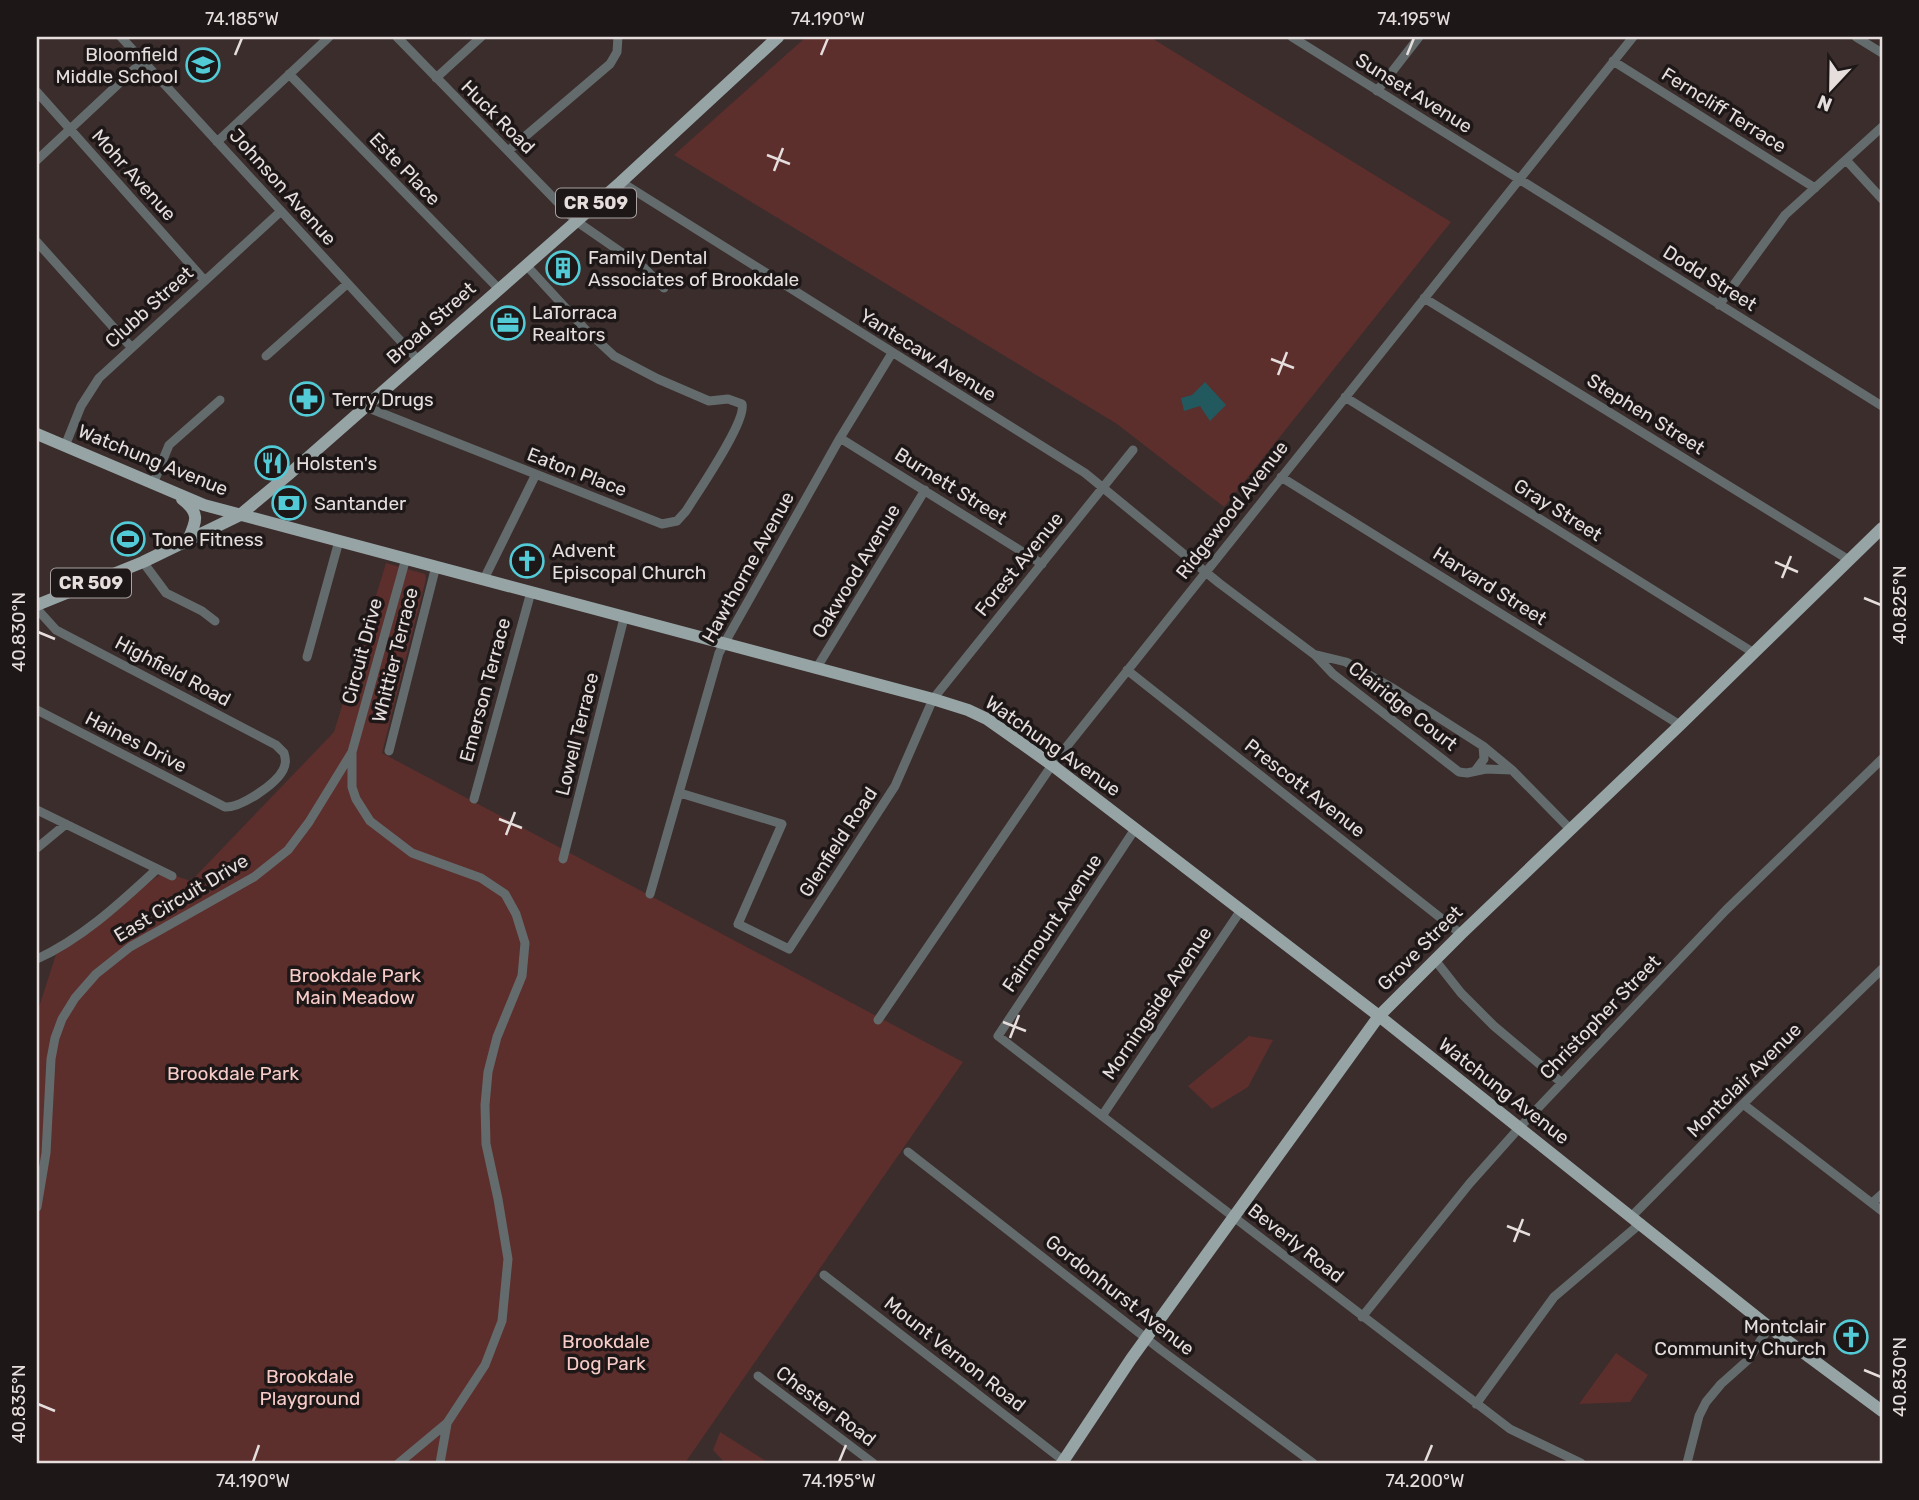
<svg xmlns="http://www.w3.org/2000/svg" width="1919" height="1500" font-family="Rubik,sans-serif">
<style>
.green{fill:#5c2e2c}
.water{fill:#21595e}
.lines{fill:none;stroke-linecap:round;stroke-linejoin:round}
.minor{stroke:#646b6c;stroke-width:9}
.major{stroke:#96a4a5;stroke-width:12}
.ticks{fill:none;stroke:#e6dedd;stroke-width:2.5}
.labels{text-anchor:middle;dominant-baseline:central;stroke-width:7;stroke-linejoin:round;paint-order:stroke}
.shield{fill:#1d1717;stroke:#aaa2a2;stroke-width:2}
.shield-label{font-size:18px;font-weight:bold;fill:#e6dedd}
.poi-label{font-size:19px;fill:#e6dedd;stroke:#1d1717;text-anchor:start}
.street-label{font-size:19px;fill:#e6dedd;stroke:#1d1717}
.park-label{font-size:19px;fill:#f7cbc7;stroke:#1d1717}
.neatline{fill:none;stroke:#e6dedd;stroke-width:2.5}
.ticks-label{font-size:18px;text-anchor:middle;fill:#e6dedd}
</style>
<rect width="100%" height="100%" fill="#3a2d2c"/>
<!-- green -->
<path class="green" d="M806 37H1150L1451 222 1224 507 1117 424 674 155Z
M386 563 425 574 426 579 382 753 963 1062 685 1463H37V1013L59 945 164 872 191 881 334 732Z
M1249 1036 1273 1040 1248 1087 1212 1109 1188 1086Z
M1616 1353 1648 1375 1630 1402 1579 1404Z
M720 1432 769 1463H725L713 1450Z"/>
<!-- water -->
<path class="water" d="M1205 382 1226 405 1210 421 1200 406 1184 411 1181 398 1192 395Z"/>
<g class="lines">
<!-- minor -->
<path class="minor" d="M121 37 419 361
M397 37 576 221 644 268 664 288
M1292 37 1882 406
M1856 37 1882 53
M1613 61 1815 188
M289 74 498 288
M436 78 481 37
M1377 91 1419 37
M37 92 205 281
M217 142 329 37
M508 151 610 64 617 52 618 37
M37 160 143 61
M1847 161 1882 199
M621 182 1085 473 1219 583 1315 655 1333 674 1459 772 1467 773 1486 769 1512 770
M37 242 131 347
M1424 298 1849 560
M1719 305 1785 215 1882 127
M266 356 347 284
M1345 397 1754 653
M366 407 662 524 677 521 686 511C697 493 747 421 742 404L728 399 709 401 658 379 614 356 585 329 526 265
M840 438 1042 564
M65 446 81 406 99 378 280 212
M1281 477 1680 725
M153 484 169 445 220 400
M143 562 166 593 202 611 215 621
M484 579 536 474
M37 609 56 630 276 745 284 753C286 760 286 764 283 770 276 784 241 808 225 807L37 710
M1317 655 1346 662 1394 689 1483 746 1512 770 1571 830
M307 657 339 541
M816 669 925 490
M1127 670 1461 934
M389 751 436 566
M352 752V787L356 799 370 821 412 853 481 878 505 894 516 914 525 943 522 976 497 1037 488 1072 485 1105 486 1144 498 1199 508 1259 502 1321 485 1365 447 1423 399 1463
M1475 771 1484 759 1483 746
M680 793 782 824 738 924 789 949 895 786 933 699 1133 450
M474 799 531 592
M37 810 172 876
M1135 829 998 1036 1510 1429 1581 1463
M37 848 66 824
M563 859 624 618
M650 894 719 653 840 438 892 353
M37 959C83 938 120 903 157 869
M1435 960 1461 993 1494 1026 1562 1083
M878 1020 1052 765 1633 37
M1743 1104 1882 1211
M1102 1116 1241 910
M908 1152 1161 1350 1313 1463
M1872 1203 1882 1194
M37 1207 46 1153 51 1059 55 1038 62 1019 75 998 96 974 130 947 254 877 288 850 309 822 352 752 406 558
M1632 1216 1743 1104 1882 969
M824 1275 1064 1461
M1362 1317 1470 1183 1520 1127 1726 910 1882 759
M758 1376 873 1463
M1476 1404 1554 1297 1641 1223
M440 1463 447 1424
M1687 1463 1699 1416 1706 1402 1721 1384 1749 1359 1769 1327"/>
<!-- major -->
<path class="major" d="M37 434 204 505 933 699 968 710 987 719 1052 765 1379 1016 1769 1327 1882 1411
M182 499C200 513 197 520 188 540
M37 605 143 562 240 515 288 475 621 182 778 37
M1062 1463 1131 1359 1379 1016 1461 934 1680 725 1882 528"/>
</g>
<!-- ticks -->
<path class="ticks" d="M235 55 242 38M821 55 828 38M1407 55 1414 38M767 155 790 164M774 171 783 148M1271 359 1294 368M1278 375 1287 352M1775 562 1798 572M1782 578 1791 556M1864 598 1881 605M38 632 55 639M499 819 522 828M506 835 515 812M1003 1022 1026 1031M1010 1038 1019 1015M1507 1226 1530 1235M1514 1242 1523 1219M1864 1370 1881 1377M38 1404 55 1411M253 1462 259 1445M839 1462 846 1445M1425 1462 1432 1445"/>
<!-- icons -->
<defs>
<symbol id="school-ring" viewBox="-11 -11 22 22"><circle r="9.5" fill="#1d1717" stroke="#52cbd7" stroke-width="1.5"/><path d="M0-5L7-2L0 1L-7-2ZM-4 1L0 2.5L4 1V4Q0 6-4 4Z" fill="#52cbd7"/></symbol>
<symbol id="building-ring" viewBox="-11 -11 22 22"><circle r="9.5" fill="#1d1717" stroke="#52cbd7" stroke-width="1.5"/><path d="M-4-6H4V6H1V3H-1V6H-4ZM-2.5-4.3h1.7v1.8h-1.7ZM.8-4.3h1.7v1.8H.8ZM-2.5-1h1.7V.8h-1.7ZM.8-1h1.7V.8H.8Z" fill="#52cbd7"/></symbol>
<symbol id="office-ring" viewBox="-11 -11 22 22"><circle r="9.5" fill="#1d1717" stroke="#52cbd7" stroke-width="1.5"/><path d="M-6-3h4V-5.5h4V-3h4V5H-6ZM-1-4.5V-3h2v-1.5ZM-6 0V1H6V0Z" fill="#52cbd7"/></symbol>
<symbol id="pharmacy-ring" viewBox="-11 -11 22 22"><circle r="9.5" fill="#1d1717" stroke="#52cbd7" stroke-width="1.5"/><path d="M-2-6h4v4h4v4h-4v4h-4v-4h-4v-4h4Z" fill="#52cbd7"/></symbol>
<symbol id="restaurant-ring" viewBox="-11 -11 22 22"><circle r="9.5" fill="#1d1717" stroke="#52cbd7" stroke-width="1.5"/><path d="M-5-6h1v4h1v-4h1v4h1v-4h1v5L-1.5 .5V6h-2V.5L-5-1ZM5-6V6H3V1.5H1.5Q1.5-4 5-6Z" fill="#52cbd7"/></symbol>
<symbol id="bank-ring" viewBox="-11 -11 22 22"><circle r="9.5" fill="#1d1717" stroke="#52cbd7" stroke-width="1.5"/><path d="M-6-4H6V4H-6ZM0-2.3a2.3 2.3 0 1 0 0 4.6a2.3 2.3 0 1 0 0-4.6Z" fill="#52cbd7"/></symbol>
<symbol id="stadium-ring" viewBox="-11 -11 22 22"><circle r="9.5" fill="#1d1717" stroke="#52cbd7" stroke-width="1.5"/><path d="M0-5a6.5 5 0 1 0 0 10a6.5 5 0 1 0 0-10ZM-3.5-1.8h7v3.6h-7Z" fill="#52cbd7"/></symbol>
<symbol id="church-ring" viewBox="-11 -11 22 22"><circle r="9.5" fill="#1d1717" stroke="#52cbd7" stroke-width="1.5"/><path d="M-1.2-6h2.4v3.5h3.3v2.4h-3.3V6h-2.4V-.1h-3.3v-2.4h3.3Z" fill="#52cbd7"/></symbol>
</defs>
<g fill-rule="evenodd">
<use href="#school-ring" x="184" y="46" width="38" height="38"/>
<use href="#building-ring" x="544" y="249" width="38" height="38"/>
<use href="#office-ring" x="489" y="304" width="38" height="38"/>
<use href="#pharmacy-ring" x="288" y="380" width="38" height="38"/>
<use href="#restaurant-ring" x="253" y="444" width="38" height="38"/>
<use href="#bank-ring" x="270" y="484" width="38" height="38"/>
<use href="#stadium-ring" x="109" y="520" width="38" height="38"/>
<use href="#church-ring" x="508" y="542" width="38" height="38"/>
<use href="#church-ring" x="1832" y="1318" width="38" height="38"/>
</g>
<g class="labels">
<!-- shield labels -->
<g class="shield">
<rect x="556" y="188.5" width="80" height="29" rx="5"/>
<rect x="51" y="568.5" width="80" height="29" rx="5"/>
</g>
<g class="shield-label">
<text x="596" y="203">CR 509</text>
<text x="91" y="583">CR 509</text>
</g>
<!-- poi labels -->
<g class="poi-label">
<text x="178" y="54" text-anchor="end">Bloomfield<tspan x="178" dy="22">Middle School</tspan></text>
<text x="588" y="257">Family Dental<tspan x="588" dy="22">Associates of Brookdale</tspan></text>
<text x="532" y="312">LaTorraca<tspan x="532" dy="22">Realtors</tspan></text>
<text x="332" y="399">Terry Drugs</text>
<text x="296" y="463">Holsten's</text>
<text x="314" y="503">Santander</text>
<text x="152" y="539">Tone Fitness</text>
<text x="552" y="550">Advent<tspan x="552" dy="22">Episcopal Church</tspan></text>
<text x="1826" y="1326" text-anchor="end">Montclair<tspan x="1826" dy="22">Community Church</tspan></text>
</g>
<!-- street labels -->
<g class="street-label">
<text transform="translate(1414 93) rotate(32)">Sunset Avenue</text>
<text transform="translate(1724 110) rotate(32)">Ferncliff Terrace</text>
<text transform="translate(498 117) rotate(45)">Huck Road</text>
<text transform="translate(405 169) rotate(46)">Este Place</text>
<text transform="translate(134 175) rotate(48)">Mohr Avenue</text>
<text transform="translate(283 187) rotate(48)">Johnson Avenue</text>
<text transform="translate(1710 278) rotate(32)">Dodd Street</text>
<text transform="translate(149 307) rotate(-42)">Clubb Street</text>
<text transform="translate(431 323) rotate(-42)">Broad Street</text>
<text transform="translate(928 355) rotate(32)">Yantecaw Avenue</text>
<text transform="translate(1646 414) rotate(32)">Stephen Street</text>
<text transform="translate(153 460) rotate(22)">Watchung Avenue</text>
<text transform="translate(577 472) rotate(21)">Eaton Place</text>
<text transform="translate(951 486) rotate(32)">Burnett Street</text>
<text transform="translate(1232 510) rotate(-52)">Ridgewood Avenue</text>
<text transform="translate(1558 510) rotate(32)">Gray Street</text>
<text transform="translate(1019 564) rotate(-51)">Forest Avenue</text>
<text transform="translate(748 567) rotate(-61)">Hawthorne Avenue</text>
<text transform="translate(856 571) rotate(-59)">Oakwood Avenue</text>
<text transform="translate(1490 586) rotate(32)">Harvard Street</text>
<text transform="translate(362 651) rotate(-75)">Circuit Drive</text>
<text transform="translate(395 655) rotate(-76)">Whittier Terrace</text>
<text transform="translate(173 671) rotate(28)">Highfield Road</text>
<text transform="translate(485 690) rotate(-75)">Emerson Terrace</text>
<text transform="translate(1403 706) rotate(38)">Clairidge Court</text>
<text transform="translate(577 734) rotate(-76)">Lowell Terrace</text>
<text transform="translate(136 742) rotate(27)">Haines Drive</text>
<text transform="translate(1053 746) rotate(35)">Watchung Avenue</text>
<text transform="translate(1305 788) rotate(38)">Prescott Avenue</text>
<text transform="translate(838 842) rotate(-57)">Glenfield Road</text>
<text transform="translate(181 898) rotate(-31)">East Circuit Drive</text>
<text transform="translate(1052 923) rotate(-56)">Fairmount Avenue</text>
<text transform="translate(1420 948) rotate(-45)">Grove Street</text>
<text transform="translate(1157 1003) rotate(-56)">Morningside Avenue</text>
<text transform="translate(1600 1017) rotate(-46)">Christopher Street</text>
<text transform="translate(1744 1080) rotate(-45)">Montclair Avenue</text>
<text transform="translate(1504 1091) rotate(38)">Watchung Avenue</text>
<text transform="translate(1296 1243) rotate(38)">Beverly Road</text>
<text transform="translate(1120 1295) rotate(38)">Gordonhurst Avenue</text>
<text transform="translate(955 1354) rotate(38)">Mount Vernon Road</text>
<text transform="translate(826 1406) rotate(37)">Chester Road</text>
</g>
<!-- park labels -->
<g class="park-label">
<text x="355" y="975">Brookdale Park<tspan x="355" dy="22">Main Meadow</tspan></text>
<text x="233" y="1073">Brookdale Park</text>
<text x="606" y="1341">Brookdale<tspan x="606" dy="22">Dog Park</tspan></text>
<text x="310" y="1376">Brookdale<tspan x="310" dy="22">Playground</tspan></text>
</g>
</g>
<!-- border -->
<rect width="1919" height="1500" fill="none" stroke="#1d1717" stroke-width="77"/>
<!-- north arrow -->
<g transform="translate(1831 88) rotate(202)" stroke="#1d1717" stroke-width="5" paint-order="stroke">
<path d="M0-5L12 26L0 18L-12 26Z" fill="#e6dedd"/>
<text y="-10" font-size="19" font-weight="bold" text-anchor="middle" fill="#e6dedd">N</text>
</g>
<rect x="38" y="38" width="1843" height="1424" class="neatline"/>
<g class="ticks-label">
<text x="242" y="25">74.185°W</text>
<text x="828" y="25">74.190°W</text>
<text x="1414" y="25">74.195°W</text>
<text transform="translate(1900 605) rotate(-90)" y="6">40.825°N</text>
<text transform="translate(19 632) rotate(-90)" y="6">40.830°N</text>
<text transform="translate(1900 1377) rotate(-90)" y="6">40.830°N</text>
<text transform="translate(19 1404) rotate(-90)" y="6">40.835°N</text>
<text x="253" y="1487">74.190°W</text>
<text x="839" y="1487">74.195°W</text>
<text x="1425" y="1487">74.200°W</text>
</g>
</svg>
